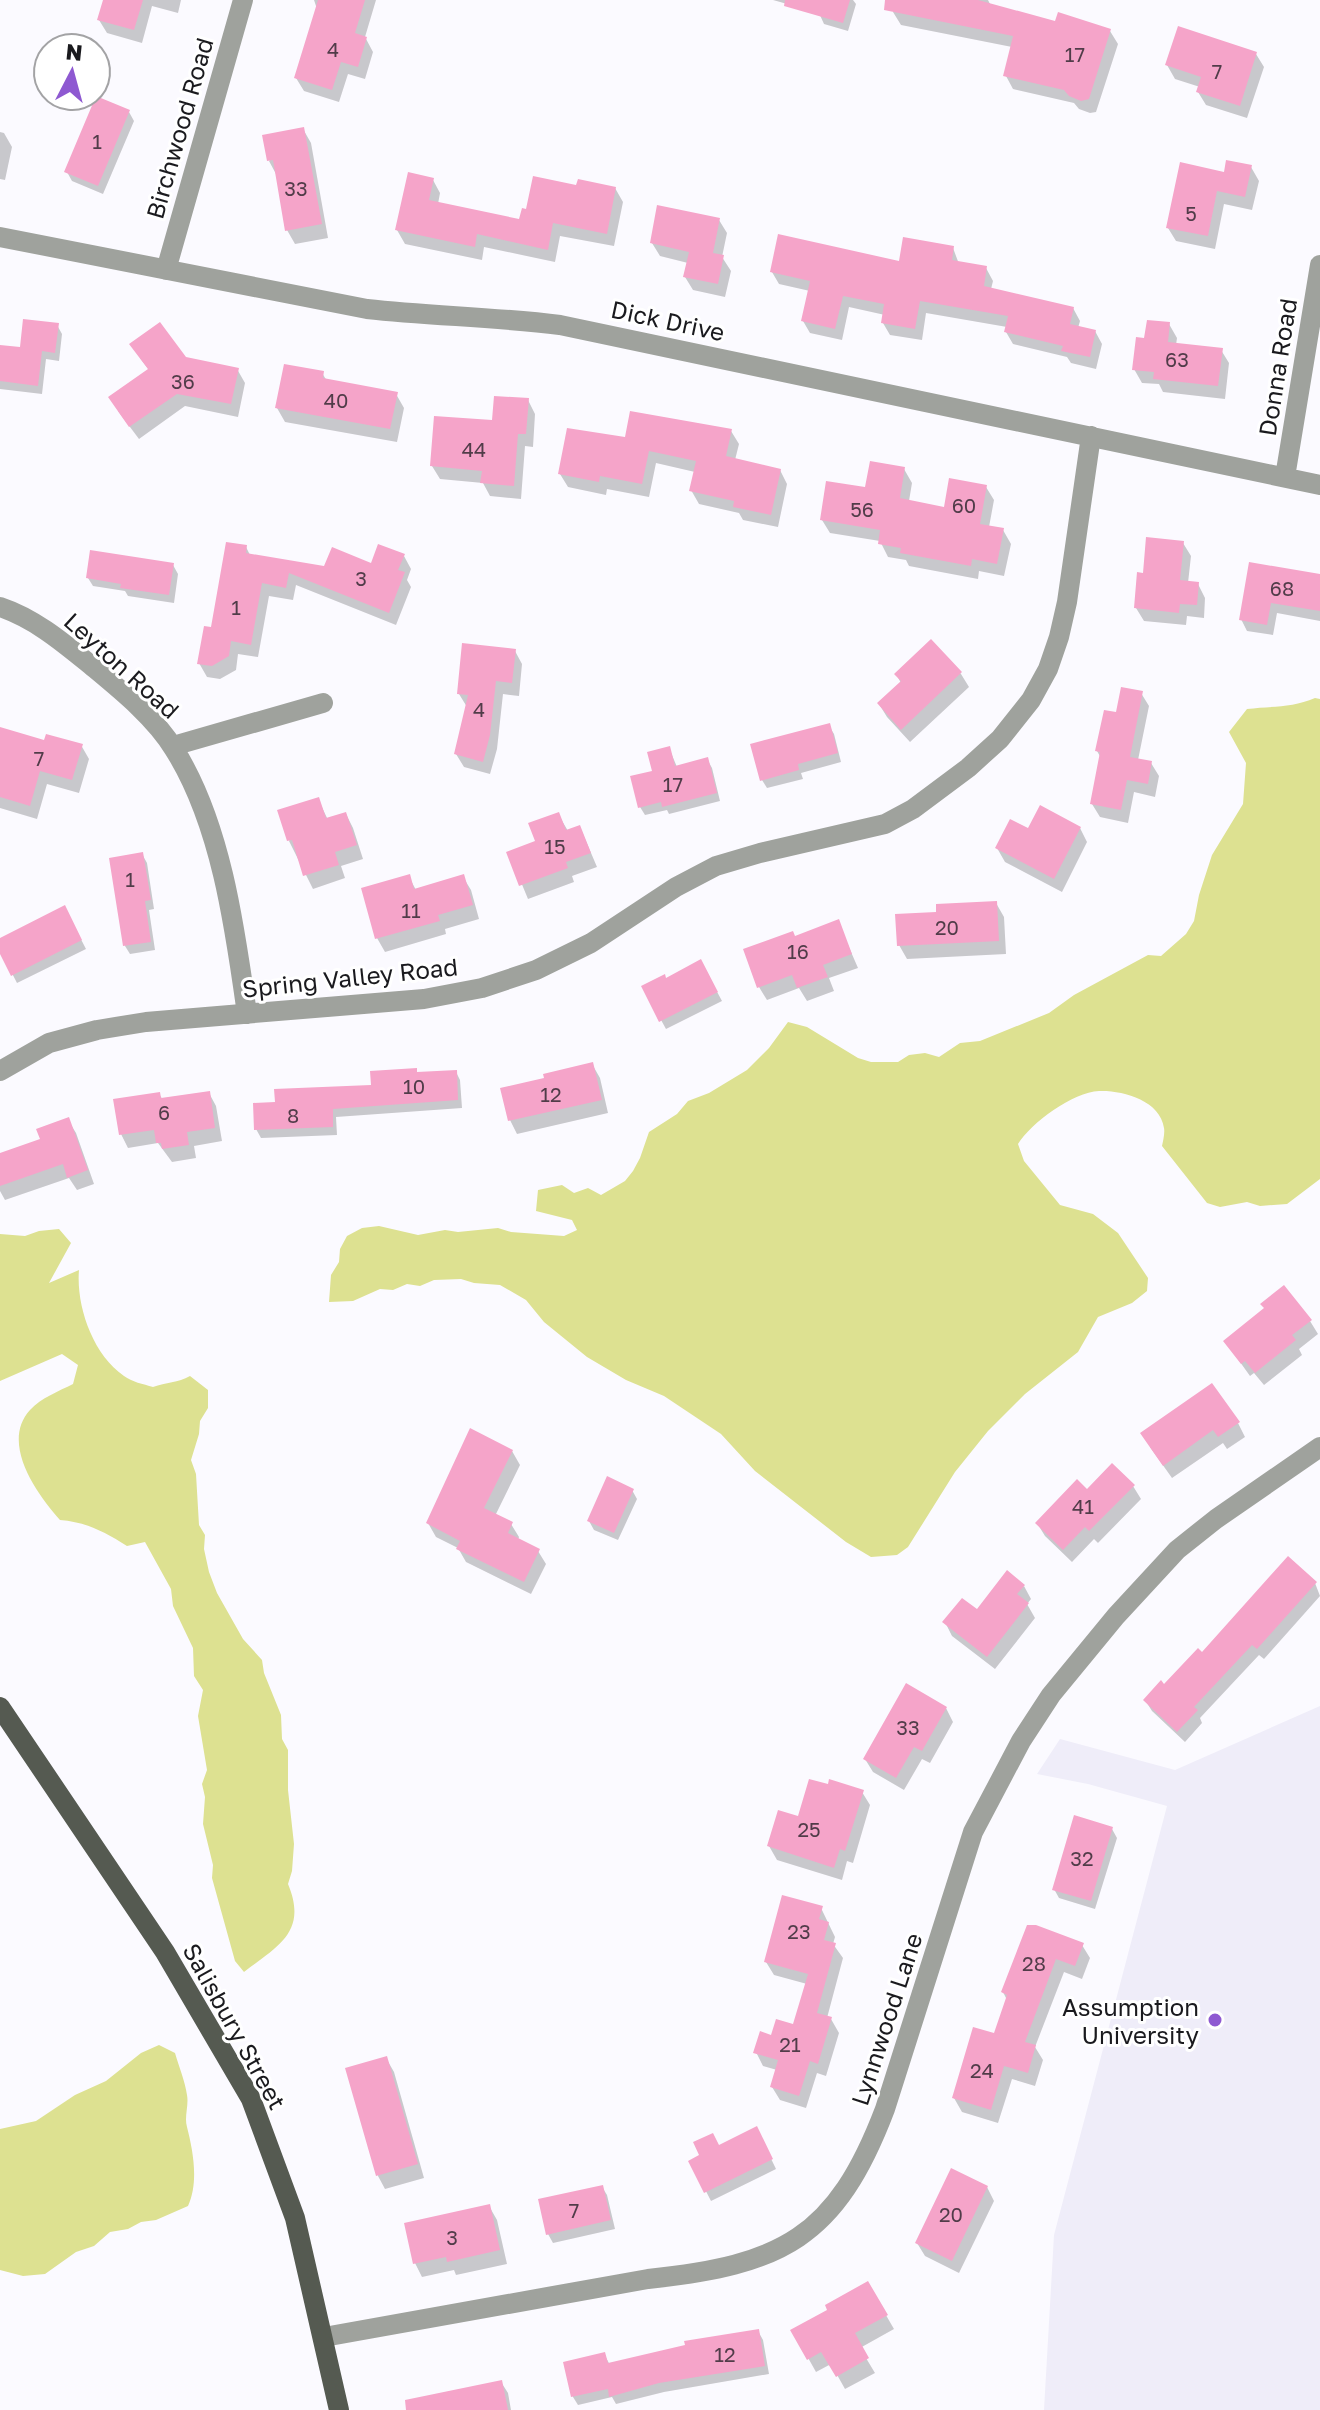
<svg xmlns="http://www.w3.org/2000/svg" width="1320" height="2410" font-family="'Golos Text',sans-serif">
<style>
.built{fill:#efedf9}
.green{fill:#dde191}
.shadow{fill:#0003}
.building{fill:#f5a4c9}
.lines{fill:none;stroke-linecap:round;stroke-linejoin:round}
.minor{stroke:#9fa29d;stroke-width:20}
.major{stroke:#555a51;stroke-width:20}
.poi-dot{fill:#8e59d1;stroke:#fff;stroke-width:3}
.labels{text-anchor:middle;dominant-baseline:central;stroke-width:6;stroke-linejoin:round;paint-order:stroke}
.number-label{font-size:20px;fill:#513c49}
.street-label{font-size:24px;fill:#1a1a1e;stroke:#fff}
.poi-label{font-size:24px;fill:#1a1a1e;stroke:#fff;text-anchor:end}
</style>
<rect width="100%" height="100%" fill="#fbfaff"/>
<!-- built -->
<path class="built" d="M1320 1706V2410H1044L1054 2235 1167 1806 1088 1784 1037 1774 1060 1739 1175 1770Z"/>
<!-- green -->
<path class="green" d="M1315 698 1320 699V1179L1287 1204 1260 1206 1247 1202 1220 1207 1207 1203 1162 1146C1163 1141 1165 1133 1164 1128 1160 1100 1122 1090 1099 1091 1073 1092 1031 1123 1018 1144L1024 1161 1060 1205 1093 1214 1118 1233 1148 1278 1147 1291 1132 1303 1098 1317 1078 1352 1025 1394 988 1431 955 1472 908 1547 897 1555 871 1557 846 1542 755 1471 721 1434 664 1396 626 1380 587 1357 544 1322 526 1300 500 1285 474 1283 461 1279 434 1280 420 1286 407 1284 393 1290 380 1289 353 1301 329 1302 331 1275 339 1262 340 1249 347 1236 362 1228 379 1226 418 1235 445 1230 458 1232 498 1228 511 1232 564 1236 577 1230 572 1220 536 1211 538 1190 562 1185 574 1193 588 1188 601 1195 625 1181 633 1171 640 1158 649 1132 677 1114 688 1101 709 1093 747 1070 769 1048 788 1022 807 1027 858 1058 871 1062H898L909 1055 925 1053 939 1057 960 1043 980 1041 1049 1013 1074 995 1148 955 1161 956 1186 934 1194 921 1199 895 1212 855 1243 804 1246 763 1229 732 1247 709C1271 706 1292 708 1315 698Z
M59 1229 71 1243 49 1283 79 1270C76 1305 92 1354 124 1376 132 1382 143 1384 153 1387 166 1382 178 1383 190 1376L208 1390V1408L200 1421 199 1434 191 1460 196 1474 199 1525 205 1535 204 1549 209 1572 217 1593 243 1639 262 1660 264 1673 281 1715 282 1739 288 1750V1790L294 1844 292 1871 288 1884C308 1932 278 1946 244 1972L235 1961 212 1878 213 1865 203 1824 205 1797 202 1784 207 1770 198 1716 203 1690 194 1676 193 1648 173 1606 171 1589 145 1542 127 1546C105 1532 86 1522 60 1520 37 1494 0 1443 30 1410 41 1398 59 1391 73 1384L78 1365 62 1354 0 1381V1234L25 1236 39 1231Z
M159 2045 175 2053C179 2067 185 2081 187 2095 189 2105 184 2117 187 2127 193 2151 199 2182 188 2206L156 2220 141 2222 128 2229 110 2232 94 2246 76 2252 45 2274 23 2276 0 2270V2129L36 2121 75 2095 106 2081 141 2053Z"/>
<!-- shadow -->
<path class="shadow" d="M105 0H181L178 13 152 6 142 43 107 33 99 20Z
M314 0H376L365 37 373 52 365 79 348 74 339 102 304 91 296 78 317 9Z
M773 0H853L856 4 848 31 824 24 819 13Z
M896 0H988L991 6 1056 23 1110 31 1118 44 1096 112 1090 113 1079 109 1074 103 1013 89 1006 76 1012 47 901 25 893 12Z
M1256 54 1264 67 1247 118 1206 105 1198 92 1200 87 1175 79 1167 65Z
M129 112 134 121 103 194 72 181 67 172Z
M303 129 311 143 328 238 295 244 287 230 276 174 269 161Z
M0 132 4 133 12 147 5 180 0 179Z
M1251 167 1259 181 1252 210 1224 204 1215 249 1176 241 1168 228 1225 174Z
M433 180 440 193 438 204 521 222 578 188H615L623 202 614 246 560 236 555 262 484 247 482 260 405 244 397 230Z
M719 220 727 233 722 257 731 271 725 297 693 290 685 277 688 263 660 256 652 243Z
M953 248 959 264 986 268 993 281 991 289 1073 308 1080 321 1078 328 1095 331 1102 344 1096 369 1071 363 1067 357 1013 344 1006 332 1007 327 926 313 922 340 890 335 883 323 885 315 849 307 842 340 810 333 803 321 810 291 779 284 772 272 901 263Z
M1169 324 1177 338 1176 345 1221 350 1229 363 1225 399 1163 392 1159 384 1142 383 1134 369 1146 340Z
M57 325 62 334 59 361 46 359 42 394 0 389V347L21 350Z
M140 358 185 359 237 369 245 383 238 417 185 406 139 439 118 411 149 370Z
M322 373 327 381 396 394 404 408 397 442 285 422 277 408Z
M528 400 535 414 533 447 525 446 521 499 490 496 483 483 440 479 432 466Z
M731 431 739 444 735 460 780 470 787 484 778 527 743 520 739 513 699 504 691 490 695 472 656 463 649 497 607 489 606 495 568 487 560 474 626 440Z
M904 469 912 483 909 501 945 510 986 487 994 500 989 527 1003 530 1011 544 1004 576 979 571 978 579 909 566 906 560 888 557 880 541 830 533 822 520 867 489Z
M1183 543 1191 556 1188 583 1198 584 1205 598 1204 618 1187 616 1186 625 1144 621 1136 608 1144 575Z
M246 547 250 555 326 568 372 566 404 556 411 569 407 580 411 587 396 625 296 585 293 600 269 596 258 657 238 654 236 670 220 679 207 677 199 663Z
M1250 564 1320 576V621L1277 613 1273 635 1247 631 1241 619Z
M173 565 178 574 174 603 128 596 125 591 93 586 88 578Z
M931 642 961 674 969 687 910 742 887 717 879 704 901 683 896 674Z
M515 651 522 664 519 696 503 694 497 749 490 774 464 767 456 754 467 707 459 694Z
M1141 693 1149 706 1138 760 1151 763 1159 776 1155 797 1134 792 1128 823 1100 817 1092 804 1101 758 1097 751 1118 714Z
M829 726 834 734 841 762 801 773 803 779 767 788 762 780Z
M0 730 46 743 81 745 89 759 79 793 47 784 37 819 0 808Z
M669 748 677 767 707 759 712 768 720 801 669 814 667 810 645 815 640 807 654 772Z
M318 799 328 820 346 814 353 828 363 859 341 866 345 878 313 889 289 841Z
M558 814 568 831 580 827 597 867 572 876 574 882 528 899 509 853 538 842Z
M1080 828 1087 842 1062 892 1005 862 997 848 1029 831Z
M142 854 147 863 154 909 149 910 155 950 130 954 125 946Z
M409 877 416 890 463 877 471 890 479 919 445 929 446 934 385 952 377 938Z
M996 903 1004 917 1006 954 907 959 899 945 938 914Z
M69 916 86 949 17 983 0 950V940Z
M838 922 858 968 829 978 834 991 807 1001 799 988 767 1000 759 987 795 938Z
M701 962 722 1001 666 1029 643 987 666 980Z
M592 1064 600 1078 608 1113 517 1134 510 1120 546 1080Z
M456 1072 460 1080 462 1108 336 1117 337 1135 261 1138 256 1129 277 1104 373 1086 418 1074Z
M209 1093 216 1106 222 1141 194 1146 196 1158 172 1162 158 1143 128 1148 121 1134 159 1094 163 1100Z
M68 1120 76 1133 94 1184 77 1190 69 1178 5 1200 0 1191V1155L42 1140Z
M1310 1321 1318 1334 1299 1349 1302 1355 1264 1385 1254 1373 1250 1376 1225 1341Z
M1238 1423 1245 1437 1227 1449 1223 1443 1172 1478 1150 1447Z
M512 1451 520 1465 495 1516 511 1524 519 1537 518 1540 538 1551 546 1564 531 1594 466 1562 458 1548 436 1537 428 1523Z
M1133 1486 1141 1499 1098 1543 1094 1539 1072 1562 1045 1536 1037 1523Z
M632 1490 637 1499 618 1540 594 1530 589 1521Z
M1315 1583 1320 1596 1264 1659 1259 1655 1200 1718 1202 1723 1185 1742 1152 1711 1145 1700 1202 1654Z
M1024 1586 1031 1599 1027 1604 1035 1618 995 1669 952 1636 945 1622 977 1612Z
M946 1708 953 1722 930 1763 922 1759 904 1790 873 1772 865 1759Z
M862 1792 870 1805 853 1863 847 1861 842 1880 777 1860 769 1846 799 1819Z
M1112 1829 1117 1838 1095 1909 1059 1898 1054 1889Z
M821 1908 835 1937 833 1944 843 1958 827 2018 831 2019 839 2033 826 2076 817 2073 806 2108 780 2100 772 2087 777 2070 763 2066 756 2052 773 2037 794 2026 807 1984 774 1975 766 1962Z
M1028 1927 1082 1945 1090 1958 1082 1979 1064 1972 1035 2047 1043 2060 1035 2086 1012 2079 998 2123 962 2112 954 2098 995 2035 1007 2000 1003 1992Z
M386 2058 394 2072 424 2178 385 2189 378 2176Z
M761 2138 776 2169 711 2201 691 2162 718 2147Z
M602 2187 607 2195 615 2229 553 2243 548 2234Z
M987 2187 994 2201 959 2273 925 2256 917 2243Z
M489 2206 497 2220 507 2264 456 2275 454 2270 422 2277 415 2263Z
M868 2284 894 2329 860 2348 875 2373 845 2389 831 2364 816 2372 793 2331 830 2310Z
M758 2331 763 2340 769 2374 664 2392 616 2404 612 2397 578 2405 573 2397 566 2364 604 2354 610 2365Z
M501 2382 508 2393 511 2410H437Z"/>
<!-- building -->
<path class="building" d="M103 0H143L134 30 97 20Z
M318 0H365L355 33 367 37 358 67 341 62 332 90 294 78Z
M785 0H850L843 23 784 6Z
M885 0H978L1055 21 1058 12 1111 29 1089 99 1081 101 1069 96 1064 90 1003 76 1013 36 884 10Z
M1178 26 1257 52 1240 106 1196 92 1201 77 1165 65Z
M96 96 130 110 98 186 64 172Z
M304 127 322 224 285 231 273 160 267 161 262 135Z
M1226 160 1252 165 1245 197 1217 191 1208 236 1166 228 1180 162 1224 172Z
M408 172 434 178 429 200 519 219 522 208 526 209 533 176 576 185 578 179 616 187 607 234 553 223 548 250 477 234 475 247 395 230Z
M657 205 720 218 713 253 724 255 718 284 683 277 689 252 650 243Z
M778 234 899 261 903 237 954 246 952 260 987 266 984 286 1074 307 1070 324 1096 330 1090 357 1061 351 1063 346 1004 332 1008 316 920 301 915 329 881 323 884 304 843 296 835 329 801 321 810 281 770 272Z
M23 319 59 323 55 353 42 351 38 386 0 381V345L20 347Z
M1147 320 1170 322 1168 342 1223 348 1218 386 1153 379 1154 372 1132 370 1136 337 1144 338Z
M160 322 186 357 239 368 231 404 177 394 129 427 108 397 148 369 129 344Z
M284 364 324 371 323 378 398 392 390 429 275 408Z
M494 396 529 398 526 434H518L514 486 480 483 482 471 430 466 434 416 492 420Z
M630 411 732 429 726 456 781 469 771 515 733 507 734 501 689 491 696 461 649 451 642 484 600 476 599 482 558 474 567 428 625 437Z
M870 461 905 467 900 498 944 507 949 478 987 485 980 524 1004 528 997 564 972 559 971 566 900 553 901 548 878 544 880 530 820 520 826 481 865 487Z
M1146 537 1184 541 1180 580 1199 582 1197 605 1180 604 1179 613 1134 608 1137 572 1143 573Z
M226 542 247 545 246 553 324 566 332 547 371 563 378 544 405 554 398 570 405 572 389 613 289 573 286 588 262 583 251 645 231 641 229 656 212 666 197 664 204 626 211 627Z
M90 550 174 563 169 595 120 588 121 584 86 578Z
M1249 562 1320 574V611L1271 603 1267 625 1239 620Z
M931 639 962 672 901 730 877 703 901 681 894 674Z
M462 643 516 649 512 683 496 681 490 735 483 762 454 754 468 695 457 694Z
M1121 687 1143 691 1130 757 1152 761 1148 784 1127 780 1121 810 1090 804 1100 752 1095 751 1104 710 1116 712Z
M830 723 838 753 798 764 799 770 760 781 750 744Z
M0 727 44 740 46 734 83 744 72 780 40 771 30 806 0 797Z
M670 746 675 766 708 757 717 793 662 807 661 802 638 808 630 776 652 771 647 752Z
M319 797 326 818 346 812 357 845 335 852 339 865 303 876 292 840 287 841 277 810Z
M1040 805 1081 827 1054 879 995 848 1010 819 1028 828Z
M559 812 566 830 580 825 591 853 566 862 568 868 519 886 506 852 535 841 528 823Z
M143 852 151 900 145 901 151 942 123 946 109 858Z
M410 874 414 889 464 874 473 905 438 915 440 921 375 939 361 888Z
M997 901 999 941 897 946 895 914 936 912V904Z
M65 905 82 940 11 976 0 954V938Z
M839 919 852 954 823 965 828 977 797 988 792 975 757 988 743 949 793 931 795 936Z
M701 959 718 992 659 1022 641 986 665 974 666 978Z
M593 1062 602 1100 508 1121 500 1088 544 1078 543 1074Z
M417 1068V1072L457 1070 458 1100 333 1109V1127L254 1130 253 1103 275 1102 274 1089 371 1085 370 1071Z
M210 1091 215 1128 187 1132 189 1145 162 1149 161 1143H156L154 1130 119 1135 113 1099 160 1092 161 1098Z
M69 1117 88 1170 67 1178 63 1164 0 1186V1153L40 1139 36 1129Z
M1284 1285 1312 1320 1292 1335 1296 1340 1255 1373 1245 1361 1241 1364 1223 1341 1264 1308 1260 1304Z
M1212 1383 1240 1422 1218 1437 1213 1430 1163 1466 1140 1433Z
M470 1428 513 1450 484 1508 513 1522 508 1533 540 1549 524 1582 456 1549 460 1541 426 1523Z
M1112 1463 1135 1485 1089 1531 1085 1527 1063 1550 1035 1523 1077 1479 1087 1489Z
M607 1476 634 1489 614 1533 587 1521Z
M1288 1556 1317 1582 1257 1649 1252 1645 1194 1707 1198 1710 1177 1732 1143 1700 1161 1680 1164 1684 1198 1648 1202 1652Z
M1007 1570 1025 1585 1017 1594 1029 1603 987 1657 942 1622 962 1598 977 1609Z
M906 1683 947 1707 922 1751 914 1747 896 1778 863 1759Z
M809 1779 828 1784 829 1779 864 1790 845 1851 840 1849 834 1868 767 1846 778 1810 798 1816Z
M1074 1815 1113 1827 1091 1901 1052 1890Z
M782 1895 823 1906 819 1919 829 1922 824 1940 836 1943 817 2013 832 2017 818 2064 810 2061 799 2096 770 2087 778 2060 753 2053 760 2031 771 2035 776 2019 793 2024 808 1974 764 1962Z
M1027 1925H1036L1084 1943 1075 1966 1056 1959 1025 2042 1036 2045 1028 2073 1004 2066 991 2110 952 2098 973 2027 994 2033 1007 1995 1001 1992Z
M387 2056 418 2164 376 2176 345 2068Z
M757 2126 773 2159 704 2193 688 2161 699 2155 693 2142 713 2133 719 2145Z
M951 2168 988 2186 952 2261 915 2243Z
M603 2185 611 2220 546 2235 538 2199Z
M490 2204 500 2250 447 2262 446 2257 413 2264 404 2223Z
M868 2281 888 2315 855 2333 869 2358 836 2377 821 2352 807 2360 790 2330 827 2310 825 2305Z
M759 2329 765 2366 659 2383 609 2397 608 2389 571 2397 563 2362 605 2352 608 2363 685 2345 684 2341Z
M502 2380 508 2410H406L405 2400Z"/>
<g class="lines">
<!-- minor -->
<path class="minor" d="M0 237 367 309C431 316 496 317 560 325L1320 485
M166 270 243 0
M1285 477 1320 265
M0 607C33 618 60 640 87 662 117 687 154 716 174 749 221 823 235 928 247 1014
M173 746 323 703
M0 1071 49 1043 97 1030 146 1022 424 999 482 988 536 970 591 943 676 887 716 866 760 853 885 824 913 809 968 768 1000 739 1031 700 1048 669 1059 637 1067 602 1091 436
M324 2337 648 2279C782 2265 836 2238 885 2109L973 1832 1021 1741 1051 1695 1116 1616 1177 1550 1216 1519 1320 1447"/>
<!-- major -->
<path class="major" d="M0 1707 165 1952 251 2099 295 2218 339 2410"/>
</g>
<!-- markers -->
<circle class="poi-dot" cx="1215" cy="2020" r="8"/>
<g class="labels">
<!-- number labels -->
<g class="number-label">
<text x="333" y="49">4</text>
<text x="1075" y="54">17</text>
<text x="1217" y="71">7</text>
<text x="97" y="141">1</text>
<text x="296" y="188">33</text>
<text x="1191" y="213">5</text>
<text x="1177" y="359">63</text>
<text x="183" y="381">36</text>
<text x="336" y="400">40</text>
<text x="474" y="449">44</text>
<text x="964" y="505">60</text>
<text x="862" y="509">56</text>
<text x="361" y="578">3</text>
<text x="1282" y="588">68</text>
<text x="236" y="607">1</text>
<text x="479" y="709">4</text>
<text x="39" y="758">7</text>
<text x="673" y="784">17</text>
<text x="555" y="846">15</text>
<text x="130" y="879">1</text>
<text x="411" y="910">11</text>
<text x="947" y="927">20</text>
<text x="798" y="951">16</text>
<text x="414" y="1086">10</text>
<text x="551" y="1094">12</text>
<text x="164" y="1112">6</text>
<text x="293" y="1115">8</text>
<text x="1083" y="1506">41</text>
<text x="908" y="1727">33</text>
<text x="809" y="1829">25</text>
<text x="1082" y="1858">32</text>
<text x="799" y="1931">23</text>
<text x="1034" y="1963">28</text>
<text x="790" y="2044">21</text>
<text x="982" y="2070">24</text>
<text x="574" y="2210">7</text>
<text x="951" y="2214">20</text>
<text x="452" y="2237">3</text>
<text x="725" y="2354">12</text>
</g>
<!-- street labels -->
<g class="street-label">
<text transform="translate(179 128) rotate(-74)">Birchwood Road</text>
<text transform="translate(668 320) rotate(12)">Dick Drive</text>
<text transform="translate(1277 367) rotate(-81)">Donna Road</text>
<text transform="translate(122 665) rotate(42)">Leyton Road</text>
<text transform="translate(350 977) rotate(-6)">Spring Valley Road</text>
<text transform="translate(886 2019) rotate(-72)">Lynnwood Lane</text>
<text transform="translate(235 2026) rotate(61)">Salisbury Street</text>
</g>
<!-- poi labels -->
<g class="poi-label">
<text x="1199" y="2006">Assumption<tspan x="1199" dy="28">University</tspan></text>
</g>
</g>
<!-- north arrow -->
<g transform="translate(72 72) rotate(6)"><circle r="38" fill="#ffffff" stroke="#a3a3a5" stroke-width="2"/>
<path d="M0-6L14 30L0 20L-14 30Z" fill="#8e59d1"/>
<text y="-12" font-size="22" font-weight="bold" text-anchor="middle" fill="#1a1a1e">N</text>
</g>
</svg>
